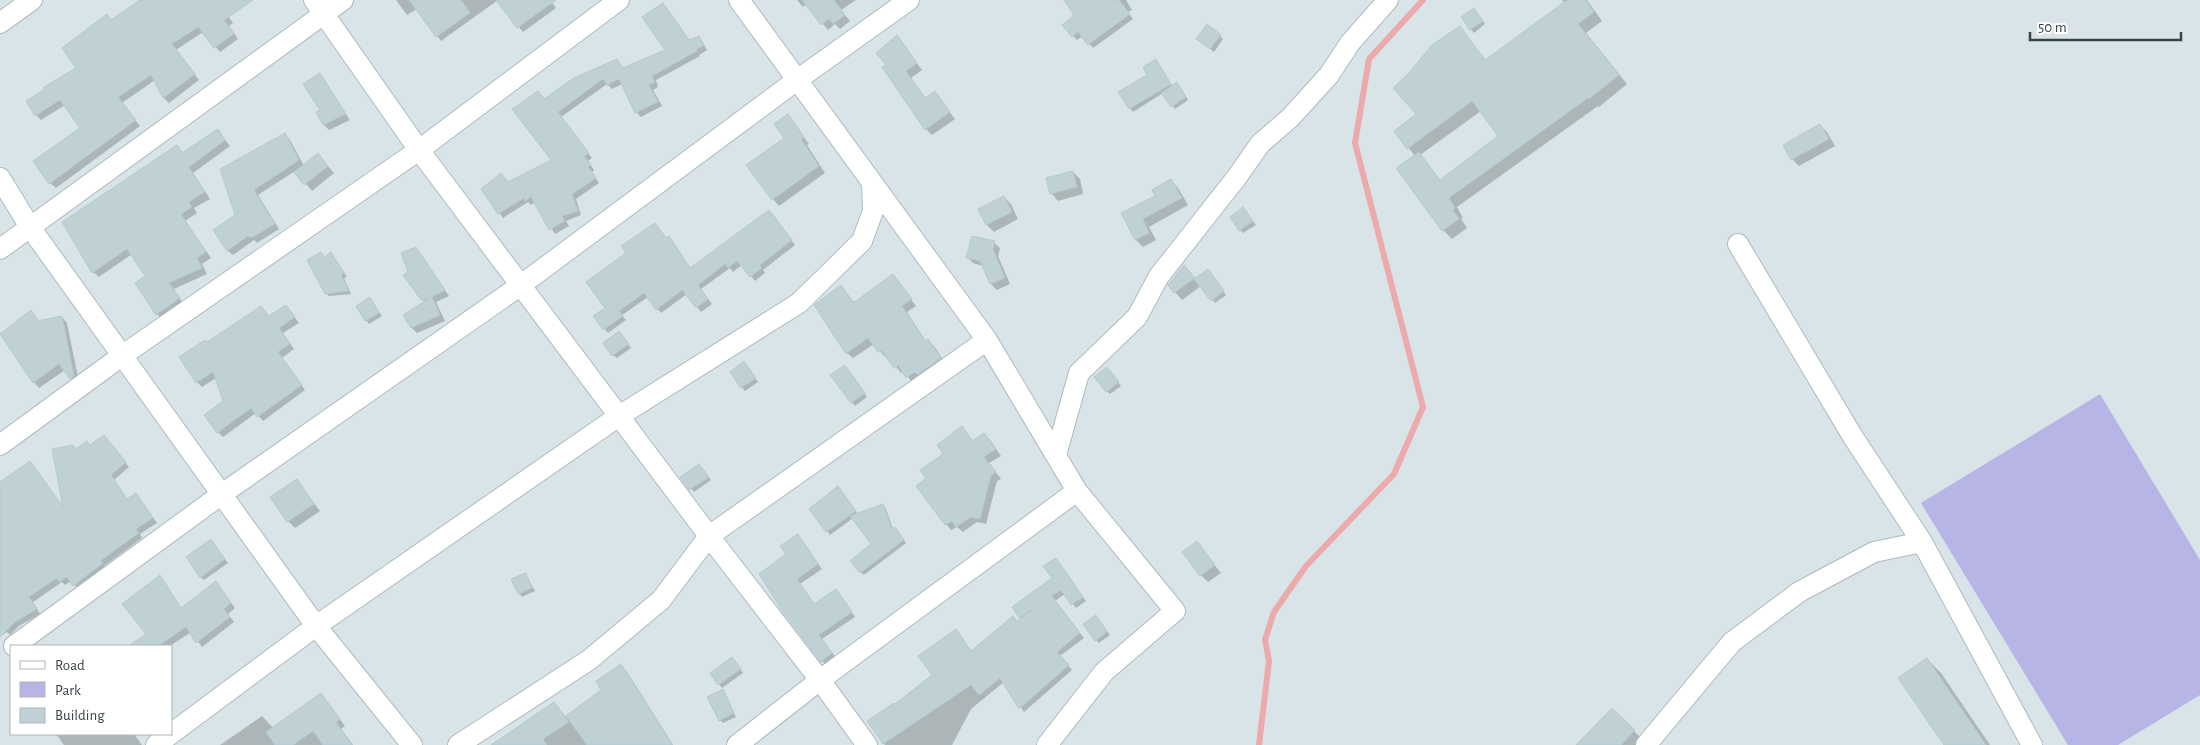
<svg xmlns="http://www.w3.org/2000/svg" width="2200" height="745" font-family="'Alegreya Sans',sans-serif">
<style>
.residential{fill:#d8e4e7;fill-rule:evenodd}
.green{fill:#b6b5e5}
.shadow{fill:#0003;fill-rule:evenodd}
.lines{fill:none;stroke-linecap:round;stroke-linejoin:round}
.stream{stroke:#ecaaac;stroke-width:6}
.building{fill:#c0d1d5;stroke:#b3cacf}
.street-casing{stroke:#adbbbf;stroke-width:22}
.street{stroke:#fff;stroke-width:20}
</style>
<rect width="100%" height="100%" fill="#eaf1f4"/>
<!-- residential -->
<path class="residential" d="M0 0H2200V745H0ZM11 646H171V734H11Z"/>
<!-- green -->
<path class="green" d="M2100 394 2200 560V695L2118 745H2068L1921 503Z"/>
<!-- shadow -->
<path class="shadow" d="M142 0H217L233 23 229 26 238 39 220 52 203 32 176 50 199 80 169 103 164 98 155 80 122 103 140 126 56 188 50 183 82 128 65 105 41 120 36 115 78 69 107 16 112 21Z
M396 0H498L441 41 417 9 407 15Z
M498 0H550L556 8 523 32Z
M797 0H856L841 10 850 21 840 29 835 24 828 30 807 4 803 7Z
M1066 0H1126L1132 10 1128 12 1133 19 1093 48 1083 36 1077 40 1073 36 1076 15Z
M1562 0H1587L1602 21 1586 33 1627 84 1599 107 1598 106 1457 207 1463 218 1461 219 1467 228 1452 239 1443 230 1415 156 1395 131 1418 114 1459 28 1486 61 1565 3ZM1481 111 1499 136 1441 181 1420 155Z
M663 4 690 41 699 37 707 50 699 55 700 56 656 80 658 87 653 90 662 106 641 117 636 112 622 84 612 89 607 84 561 117 592 158 588 161 594 170 592 172 599 183 576 199 581 215 566 221 569 226 555 234 535 202 531 205 528 202 503 218 482 189 501 174 509 183 553 161 545 100 621 66 624 69 667 51Z
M1477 13 1485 24 1474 33 1462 18Z
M1220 36 1223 39 1214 52 1201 42Z
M897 37 922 70 911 78 926 99 935 93 955 119 932 135 926 129 888 65Z
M1156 61 1173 87H1180L1188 100 1175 109 1163 93 1133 112 1130 108Z
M319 75 350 120 329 130 324 125Z
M788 116 809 144 807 145 825 173 779 206 773 199 786 138Z
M1820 125 1827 132 1835 146 1799 166 1792 159Z
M218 131 230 146 193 173 210 199 194 208 197 213 185 221 211 258 202 264 207 274 174 289 184 305 163 320 157 314 147 276 132 254 99 277 93 272 176 147 183 153Z
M285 134 290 140 304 166 318 155 334 173 312 191 295 171 258 195 279 229 257 243 254 240 233 255 227 250 237 215Z
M1073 172 1080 179 1083 194 1058 201 1051 193Z
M1171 181 1178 188 1188 205 1149 227 1156 240 1143 247 1136 240 1122 214 1157 197Z
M1004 197 1011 204 1018 219 994 232 987 225 980 210Z
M1246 212 1256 225 1243 233 1240 230Z
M773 216 795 245 763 270 765 273 755 281 742 265 733 272 730 268 701 289 712 304 701 312 687 294 661 313 648 297 622 315 626 320 608 333 595 317 607 308 667 239 673 242 691 269Z
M994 243 1000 248 998 256 1010 284 997 290 991 284 983 266 973 263 967 257Z
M415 248 449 296 436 302 445 321 417 333 412 328 425 302 410 272Z
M321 254 325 258 331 254 334 257 347 277 344 278 351 294 329 296 326 293Z
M1191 273 1196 280 1211 274 1226 295 1215 303 1201 286 1182 300 1169 285Z
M893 276 916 306 907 312 926 342 928 341 934 346 946 364 913 383 903 371 901 373 887 355 885 357 874 344 853 358 847 353 841 287 854 303Z
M370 299 382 316 369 324 366 320Z
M286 306 299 323 283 333 294 349 282 358 305 390 263 421 256 413 223 437 218 432 224 401 216 378 202 387 197 382 207 344 270 317Z
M31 312 40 322 62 317 67 323 79 382 76 384 65 370 39 388 34 382Z
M622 336 631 348 617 358 613 355Z
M747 366 758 382 745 391 731 373Z
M848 370 867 397 855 406 832 376Z
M1110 372 1121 386 1110 394 1107 391Z
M962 428 974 442 984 434 990 440 1001 456 989 463 1001 479 997 481 986 524 977 522 963 532 957 527 951 530 946 524 928 479Z
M108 441 129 467 114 480 127 500 136 494 140 499 157 523 140 534 142 538 104 566 106 568 78 589 71 581 65 585 62 582 33 602 40 614 19 626 10 635 7 632 0 636V490L37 472 65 510 76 450Z
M702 468 711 480 694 492 682 478Z
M297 481 320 511 295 528 288 521Z
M841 491 858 514 882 505 886 509 893 529 898 531 906 543 864 575 861 572 872 545 853 518 830 535 811 509Z
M797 535 822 569 800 584 815 605 840 595 855 617 822 639 836 658 826 665 822 661 787 554Z
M211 541 228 563 204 580 201 577Z
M1197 543 1221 573 1208 582 1201 575Z
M1056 559 1086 601 1076 608 1065 594 1055 601 1084 638 1060 656 1072 670 1024 712 1004 682 971 709 952 745H885L869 721 895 706 933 675 956 630 972 652 1022 619 1020 617 1054 578Z
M525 574 535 591 522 597 519 593Z
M160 577 182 609 220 588 235 608 228 614 234 622 202 647 191 632 170 646H152L145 636 147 634Z
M1099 620 1110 635 1099 643 1096 640Z
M1927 659 1941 673 1990 745H1945Z
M735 662 743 673 722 688 711 673Z
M621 666 627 672 673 745H491L554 703 567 718 603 690Z
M722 691 736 717 723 723 720 720Z
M321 694 345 726 341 729 353 745H220L262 716 274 729Z
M1612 709 1645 742 1642 745H1577Z
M56 734H134L142 745H64Z"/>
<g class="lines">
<!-- stream -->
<path class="stream" d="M1259 745 1269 661 1265 640 1274 612 1306 566 1394 474 1423 407 1355 143 1369 59 1423 0"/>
</g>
<!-- building -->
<path class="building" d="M140 0H253L224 20 234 34 214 48 198 27 172 44 195 74 163 98 151 75 118 97 136 120 49 184 33 161 80 128 60 100 35 116 26 101 45 89 44 87 76 68 62 48 107 14 111 20Z
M409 0H461L470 13 436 37Z
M496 0H556L517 28Z
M802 0H834L845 15 833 24 829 19 821 25Z
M1064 0H1119L1130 14 1088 45 1078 32 1072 37 1062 25 1074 15Z
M1567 0H1586L1594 12 1578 24 1619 75 1589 99 1588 98 1449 198 1455 208 1453 210 1459 219 1442 231 1396 168 1419 152 1440 180 1498 136 1472 101 1407 149 1394 131 1416 114 1393 88 1409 73 1432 45 1460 26 1485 60Z
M663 3 689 40 699 36 704 45 696 50 697 51 652 76 655 82 649 85 658 102 635 113 619 79 607 85 603 79 558 112 589 153 584 156 591 165 588 167 596 178 572 194 578 211 562 216 565 221 549 230 531 197 525 201 524 198 498 214 481 189 501 173 508 182 551 160 512 109 538 91 544 99 574 78 617 59 623 68 665 50 642 17Z
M1474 8 1483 21 1470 30 1461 17Z
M1207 24 1221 35 1210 49 1196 39Z
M897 35 917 63 906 71 925 98 935 91 950 112 925 130 882 67 886 65 876 53Z
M1156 59 1171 84 1129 109 1118 92 1147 75 1143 67Z
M320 73 346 114 323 125 316 112 320 110 303 84Z
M1177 82 1186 97 1171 107 1161 93Z
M788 114 804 137 801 139 819 166 772 200 746 165 784 138 774 124Z
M1820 124 1829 139 1791 160 1783 145Z
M218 129 225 140 189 167 205 192 189 202 192 207 181 214 206 252 197 258 202 268 169 283 180 298 156 315 135 283 145 276 127 249 92 273 62 222 177 145 182 153Z
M285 133 299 160 254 190 275 224 251 238 248 236 227 251 213 230 235 215 220 169Z
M318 153 328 166 304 185 294 172Z
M1073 171 1077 187 1050 194 1046 178Z
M1171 179 1182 198 1143 219 1149 233 1135 240 1121 213 1155 196 1152 190Z
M1004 196 1012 212 986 225 978 209Z
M1243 207 1253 221 1239 231 1230 217Z
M769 210 792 240 760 265 762 268 750 277 737 261 728 268 725 264 698 285 708 299 696 308 682 290 656 310 644 293 619 311 623 316 603 330 593 316 605 308 586 282 626 253 621 246 655 223 666 238 669 236 690 268Z
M972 236 995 241 993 249 1005 278 990 284 980 261 966 258Z
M416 247 445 290 432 297 440 315 411 328 403 315 431 297 422 301 403 275 408 272 401 253Z
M321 252 324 257 331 252 344 273 341 275 349 291 325 294 307 260Z
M1184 265 1195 278 1174 293 1168 285Z
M1208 269 1224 291 1211 301 1194 279Z
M893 274 912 299 902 306 925 341 928 339 941 358 917 375 915 372 906 378 898 365 894 368 881 350 878 352 868 338 846 354 814 305 841 285 853 302 856 301Z
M370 297 379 313 365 321 356 306Z
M286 305 295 317 279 328 290 344 278 352 302 385 257 417 251 408 217 433 204 415 223 401 213 372 196 383 179 357 205 340 207 342 261 306 269 316Z
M31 310 38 321 62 316 74 376 70 379 59 364 33 383 0 334Z
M619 331 629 344 612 356 603 343Z
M744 361 756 378 741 388 730 372Z
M845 365 865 393 851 403 830 375Z
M1107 367 1119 382 1106 392 1094 377Z
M962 426 972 441 984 433 996 449 984 457 996 472 991 475 980 519 971 517 956 527 952 521 945 525 916 486 926 478 920 470 943 454 937 445Z
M104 435 126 462 111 475 127 499 136 493 153 518 136 529 139 533 100 561 103 563 73 586 67 577 59 582 57 578 29 597 37 609 15 622 0 637V482L30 461 63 507 52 449 73 445 76 449 87 441 90 445Z
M699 464 709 477 689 490 680 477Z
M297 479 314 504 287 522 270 497Z
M838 486 856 511 826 532 809 509Z
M883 504 892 529 895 527 904 540 860 573 850 561 871 544 850 516Z
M798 534 818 564 797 579 814 604 836 589 852 612 819 635 832 653 821 662 781 609 759 574 786 554 780 546Z
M211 539 225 559 200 578 186 557Z
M1197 541 1215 565 1200 576 1182 552Z
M1056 558 1083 597 1071 605 1061 590 1052 596 1080 633 1057 652 1069 665 1019 709 1000 678 979 695 971 685 883 744 867 721 894 703 895 704 932 675 918 656 956 629 971 651 1013 616 1017 621 1036 607 1019 618 1012 607 1052 578 1043 566Z
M526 573 532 588 518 594 511 579Z
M160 575 181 608 216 581 231 603 224 609 230 617 196 643 186 627 158 646H129L146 634 122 604Z
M1096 615 1107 632 1095 641 1083 624Z
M732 657 741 669 718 685 710 673Z
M1927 658 1986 745H1944L1898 678Z
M621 664 642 696 672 745H587L566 716 601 690 596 681Z
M723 689 734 713 719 721 707 697Z
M321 693 340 719 336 722 352 745H323L313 731 293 745H275L266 732Z
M554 702 569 722 543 739 547 745H491Z
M1612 708 1635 730 1621 745H1576Z"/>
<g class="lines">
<defs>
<path id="street" d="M314 0 419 150 709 536 820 680 867 745
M739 0 987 340 1077 491 1175 611 1104 672 1047 745
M0 23 32 0
M0 178 30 227 316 626 412 745
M1738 244 1853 437 1922 542 2032 745
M0 249 343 0
M0 445 123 355 419 150 619 0
M1056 455 1079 373 1137 317 1159 276 1237 177 1260 144 1290 118 1329 75 1350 43 1388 0
M14 646 222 494 521 285 797 80 909 0
M156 745 316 626 619 416 799 303 862 241 873 211 872 182
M458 745 589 660 661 600 709 536 987 340
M737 745 820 680 1077 491
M1646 745 1732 642 1799 592 1874 552 1922 542"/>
</defs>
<!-- street casing -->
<use href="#street" class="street-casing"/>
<!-- street -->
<use href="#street" class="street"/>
</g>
<!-- legend -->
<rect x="10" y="645" width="162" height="90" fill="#ffffff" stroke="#afb5b5"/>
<rect x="20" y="661" width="25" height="8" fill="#ffffff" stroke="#afb5b5"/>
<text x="55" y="670" font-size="15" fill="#384547">Road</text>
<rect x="20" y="682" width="25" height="15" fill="#b6b5e5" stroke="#afb5b5"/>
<text x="55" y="695" font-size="15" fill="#384547">Park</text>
<rect x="20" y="708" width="25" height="15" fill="#c0d1d5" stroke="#afb5b5"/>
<text x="55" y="720" font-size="15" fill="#384547">Building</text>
<!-- scale -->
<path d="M2030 32v8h151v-8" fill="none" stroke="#384547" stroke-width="2.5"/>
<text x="2038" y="32" font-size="15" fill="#384547" stroke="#ffffff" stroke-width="4" paint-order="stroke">50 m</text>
</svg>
